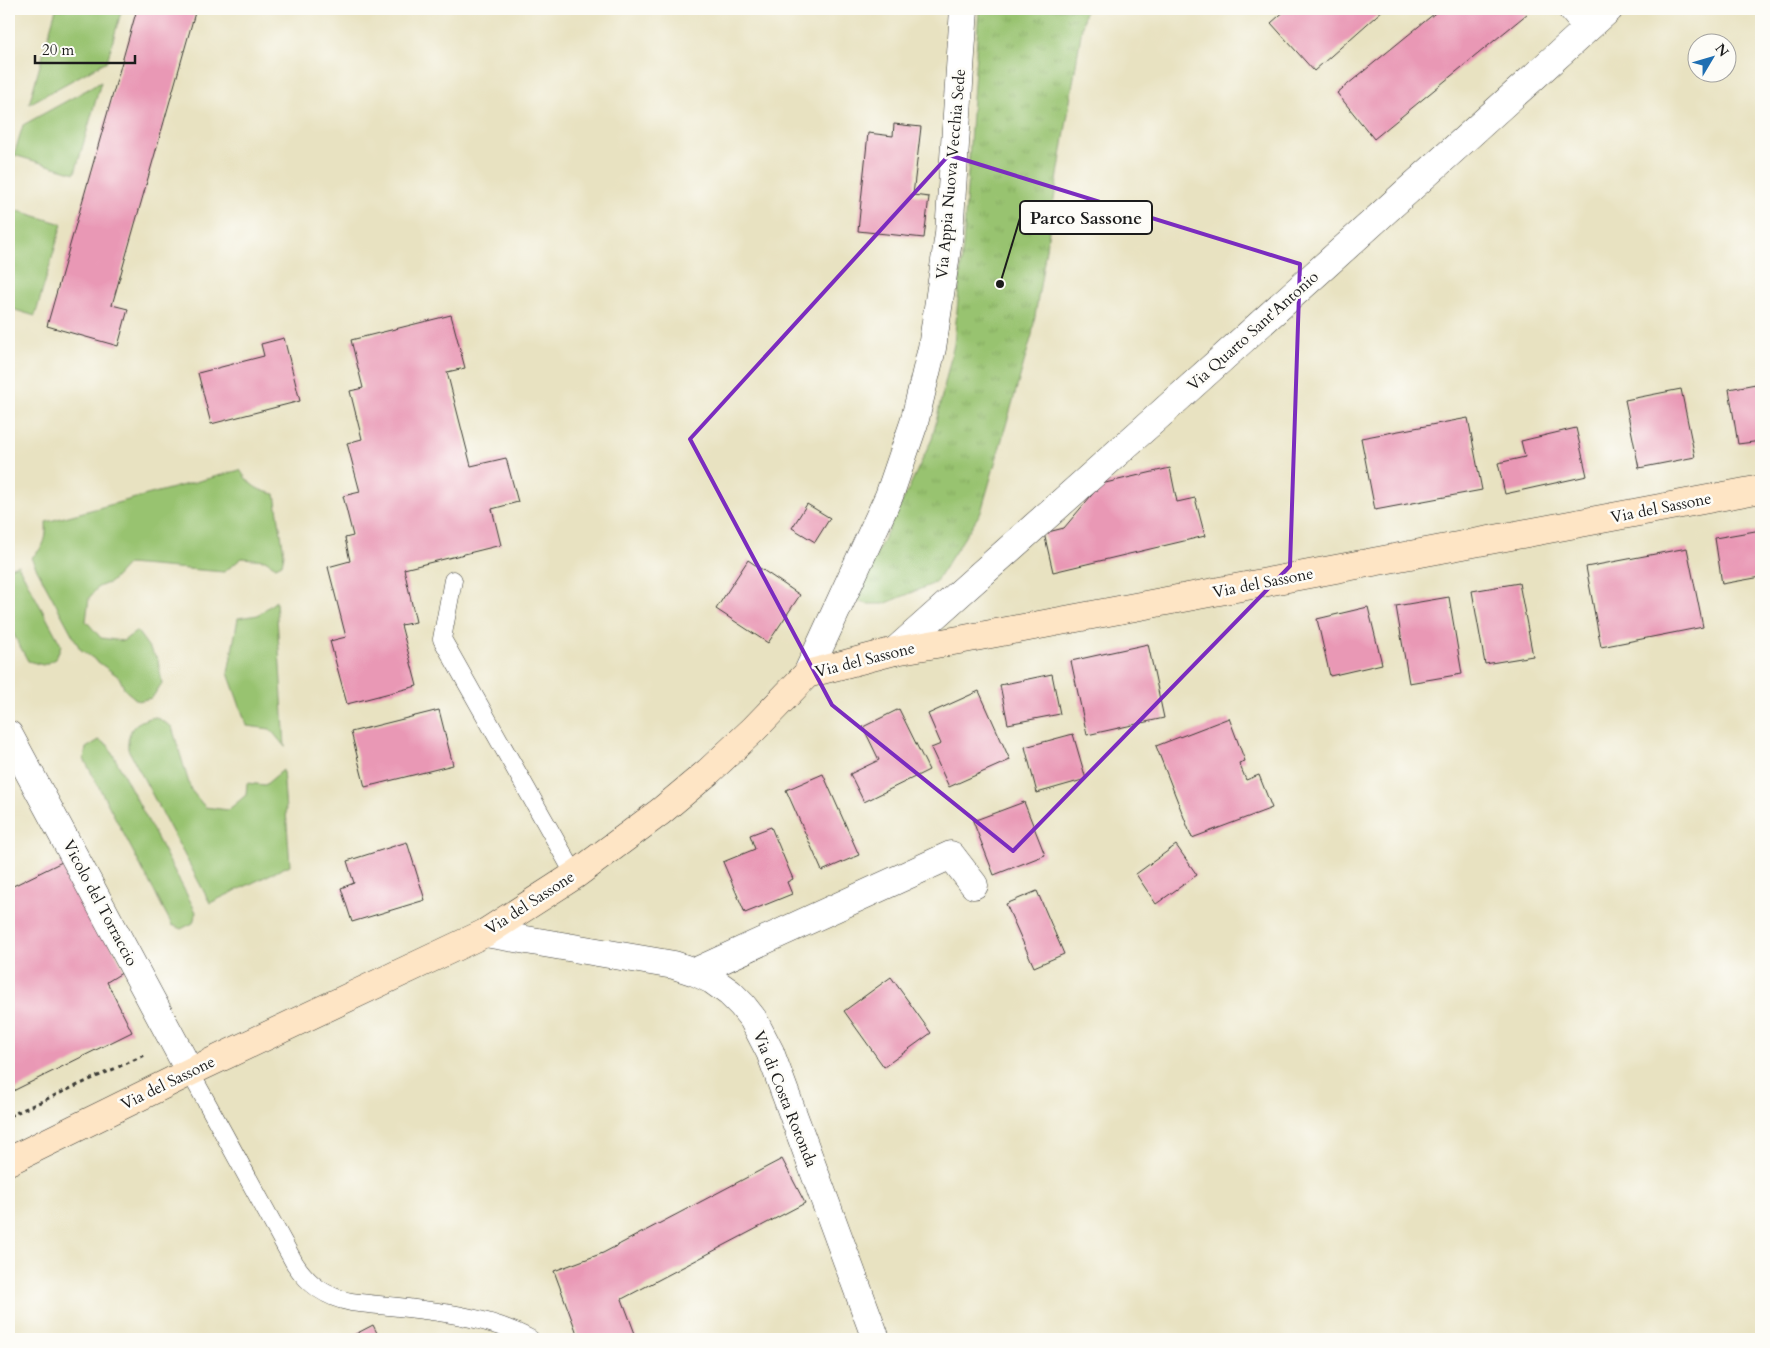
<svg xmlns="http://www.w3.org/2000/svg" width="1770" height="1348" font-family="Cardo,serif">
<style>
.green{fill:#98c370;stroke:#5a7046}
.park{fill:url(#park-tufts);stroke:#5a7046}
.building{fill:#e998b5}
.lines{fill:none;stroke-linecap:round;stroke-linejoin:round}
.service-casing{stroke:#3b3a35;stroke-width:19}
.minor-casing{stroke:#3b3a35;stroke-width:29}
.tertiary-casing{stroke:#3b3a35;stroke-width:29}
.secondary-casing{stroke:#3b3a35;stroke-width:29}
.path{stroke:#3b3a35;stroke-width:3;stroke-dasharray:4 4;stroke-linecap:butt}
.service{stroke:#fff;stroke-width:18}
.minor{stroke:#fff;stroke-width:28}
.tertiary{stroke:#fff;stroke-width:28}
.secondary{stroke:#fee5c5;stroke-width:28}
.marked{fill:none;stroke:#7b2cbf;stroke-width:4;stroke-linejoin:round}
.labels{text-anchor:middle;dominant-baseline:central;stroke-width:5;stroke-linejoin:round;paint-order:stroke}
.street-label{font-size:16px;fill:#1c1c1c;stroke:#fdfcf7}
.leader{fill:none;stroke:#1c1c1c;stroke-width:2}
.callout-dot{fill:#1c1c1c;stroke:#fdfcf7;stroke-width:2}
.callout{fill:#fdfcf7;stroke:#1c1c1c;stroke-width:2}
.callout-label{font-size:18px;text-anchor:middle;font-weight:bold;fill:#1c1c1c}
</style>
<defs>
<pattern id="park-tufts" width="24" height="20" patternUnits="userSpaceOnUse" patternTransform="scale(1.25)"><rect width="24" height="20" fill="#98c370"/><path d="M3 7l-1-3M5 7V3M7 7l1-3M15 17l-1-3M17 17v-4M19 17l1-3" fill="none" stroke="#82a760"/></pattern>
</defs>
<rect width="100%" height="100%" fill="#fdfcf7"/>
<filter id="ink" filterUnits="userSpaceOnUse"><feTurbulence type="fractalNoise" baseFrequency=".02" numOctaves="2"/><feDisplacementMap in="SourceGraphic" scale="10" xChannelSelector="R" yChannelSelector="G"/><feConvolveMatrix kernelMatrix="1 2 1 2 8 2 1 2 1" color-interpolation-filters="sRGB"/></filter>
<filter id="wash" filterUnits="userSpaceOnUse"><feTurbulence type="fractalNoise" baseFrequency=".0096" numOctaves="4" result="noise"/><feDisplacementMap in="SourceGraphic" scale="20" xChannelSelector="R" yChannelSelector="G"/><feGaussianBlur stdDeviation="1.12" result="paint"/><feColorMatrix in="noise" values="0 0 0 0 0 0 0 0 0 0 0 0 0 0 0 0 0 1.4 0 .05"/><feComposite in="paint" operator="in"/></filter>
<g filter="url(#wash)">
<rect width="100%" height="100%" fill="#e8e2c1"/>
<!-- green -->
<path class="green" d="M56 9H122L107 61 29 104Z
M101 82 75 173 14 155 23 125Z
M9 208 62 224 35 316 9 308Z
M240 470C251 486 256 490 275 494L284 554 282 564 276 567 265 560 242 558 224 572 128 564 111 582 98 587 89 598 86 621 101 638 123 641 137 631 158 660 162 683 152 698 138 701 125 690 119 677 80 649 31 558C44 547 47 540 46 522Z
M18 565 61 645 56 659 43 665 28 661 9 626V568Z
M276 601 285 747 270 729 247 726 228 673 238 618 258 615Z
M156 717 172 727 191 790 205 807 228 810 246 795 247 783 265 785 283 770 290 865 210 903 128 749C127 728 136 720 156 717Z
M99 740 108 745 196 912 193 923 181 929 172 925 84 759 86 748Z"/>
<!-- park -->
<path class="park" d="M979 9H1085L1032 335 981 512 935 583 884 604H867L853 600 906 494 932 439 954 344 964 233Z"/>
<g id="blocks">
<!-- building -->
<path class="building" d="M137 9H196L112 305 128 309 118 346 47 326Z
M1287 9H1384L1314 71 1271 23Z
M1440 9H1533L1374 139 1337 93Z
M894 124 921 127 913 195 929 197 924 238 858 231 868 133 893 136Z
M451 315 465 368 447 372 471 466 506 458 518 502 492 509 501 545 404 569 416 622 401 625 417 686 347 704 330 641 346 637 328 567 350 561 345 538 353 536 343 496 360 492 347 443 362 439 350 391 363 388 351 340Z
M284 338 300 401 211 424 198 373 264 356 261 344Z
M1761 383V441L1738 444 1729 389Z
M1681 389 1695 457 1639 468 1625 400Z
M1468 418 1482 490 1375 510 1361 438Z
M1576 428 1587 476 1505 494 1498 463 1525 457 1521 441Z
M1170 468 1177 502 1195 498 1205 536 1053 572 1044 533 1064 528 1101 484Z
M807 504 830 518 815 542 792 528Z
M1761 530V577L1722 584 1715 538Z
M1687 548 1703 627 1601 647 1586 567Z
M748 560 800 595 768 643 716 609Z
M1519 583 1533 656 1485 664 1472 591Z
M1449 597 1462 674 1409 683 1396 606Z
M1368 607 1382 664 1330 676 1317 619Z
M1148 644 1164 718 1087 735 1071 661Z
M1052 674 1060 714 1008 724 1000 685Z
M979 691 1010 760 949 787 931 748 941 744 928 714Z
M899 709 929 770 864 802 850 774 879 760 863 727Z
M439 710 453 765 365 787 351 732Z
M1229 718 1245 761 1239 763 1246 780 1259 775 1272 808 1192 838 1156 746Z
M1073 734 1086 779 1037 793 1025 747Z
M823 774 859 855 822 871 786 790Z
M1024 802 1045 855 994 875 973 821Z
M771 827 793 879 787 882 792 894 745 913 723 862 755 849 750 835Z
M407 842 425 900 352 922 341 888 354 883 347 861Z
M1176 845 1197 875 1156 904 1136 874Z
M66 860 125 971 107 982 132 1032 9 1093V888Z
M1037 891 1064 954 1034 967 1006 904Z
M891 977 931 1033 884 1067 844 1011Z
M782 1159 805 1203 622 1299 637 1339H579L554 1271 603 1253Z
M373 1325 380 1339H346Z"/>
</g>
</g>
<g filter="url(#ink)">
<use href="#blocks" fill-opacity="0" stroke="#3b3a35" stroke-width="1"/>
<g class="lines">
<defs>
<path id="service" d="M453 580 442 639 575 875
M190 1072 295 1264C309 1285 326 1297 351 1302 409 1309 479 1311 530 1339"/>
<path id="minor" d="M1572 9 1588 28
M895 651 1153 421 1609 9
M9 735 190 1072
M485 933 674 965 695 972 712 980 730 993 742 1005 753 1019 770 1052 876 1339
M695 972 951 855 974 885"/>
<path id="tertiary" d="M807 674 889 496 914 423 932 348 949 234 964 9"/>
<path id="secondary" d="M9 1161 190 1072 485 933 575 875 660 812 708 772 754 729 807 674 895 651 959 640 1761 489"/>
</defs>
<!-- service casing -->
<use href="#service" class="service-casing"/>
<!-- minor casing -->
<use href="#minor" class="minor-casing"/>
<!-- tertiary casing -->
<use href="#tertiary" class="tertiary-casing"/>
<!-- secondary casing -->
<use href="#secondary" class="secondary-casing"/>
<!-- path -->
<path class="path" d="M9 1116 145 1055"/>
<!-- service -->
<use href="#service" class="service"/>
<!-- minor -->
<use href="#minor" class="minor"/>
<!-- tertiary -->
<use href="#tertiary" class="tertiary"/>
<!-- secondary -->
<use href="#secondary" class="secondary"/>
</g>
</g>
<!-- marked area -->
<path class="marked" d="M949 155 1300 264 1290 566 1013 851 832 705 690 439Z"/>
<g class="labels">
<!-- street labels -->
<g class="street-label">
<text transform="translate(951 174) rotate(-85)">Via Appia Nuova Vecchia Sede</text>
<text transform="translate(1253 331) rotate(-42)">Via Quarto Sant'Antonio</text>
<text transform="translate(1661 508) rotate(-11)">Via del Sassone</text>
<text transform="translate(1263 583) rotate(-11)">Via del Sassone</text>
<text transform="translate(865 660) rotate(-14)">Via del Sassone</text>
<text transform="translate(100 903) rotate(62)">Vicolo del Torraccio</text>
<text transform="translate(530 903) rotate(-33)">Via del Sassone</text>
<text transform="translate(168 1083) rotate(-26)">Via del Sassone</text>
<text transform="translate(785 1099) rotate(68)">Via di Costa Rotonda</text>
</g>
</g>
<!-- callouts -->
<path class="leader" d="M1000 284L1020 218"/>
<circle class="callout-dot" cx="1000" cy="284" r="5"/>
<rect class="callout" x="1020" y="201" width="132" height="33" rx="5"/>
<g class="callout-label">
<text x="1086" y="224">Parco Sassone</text>
</g>
<!-- margin -->
<rect width="1770" height="1348" fill="none" stroke="#fdfcf7" stroke-width="30"/>
<!-- north arrow -->
<g transform="translate(1712 58) rotate(52)"><circle r="24" fill="#fdfcf7" stroke="#a3a29f"/>
<path d="M0-4L9 19L0 12L-9 19Z" fill="#1f6fb2"/>
<text y="-8" font-size="14" font-weight="bold" text-anchor="middle" fill="#1c1c1c">N</text>
</g>
<!-- scale -->
<path d="M35 55v8h100v-8" fill="none" stroke="#1c1c1c" stroke-width="2.5"/>
<text x="42" y="55" font-size="15" fill="#1c1c1c" stroke="#fdfcf7" stroke-width="4" paint-order="stroke">20 m</text>
</svg>
